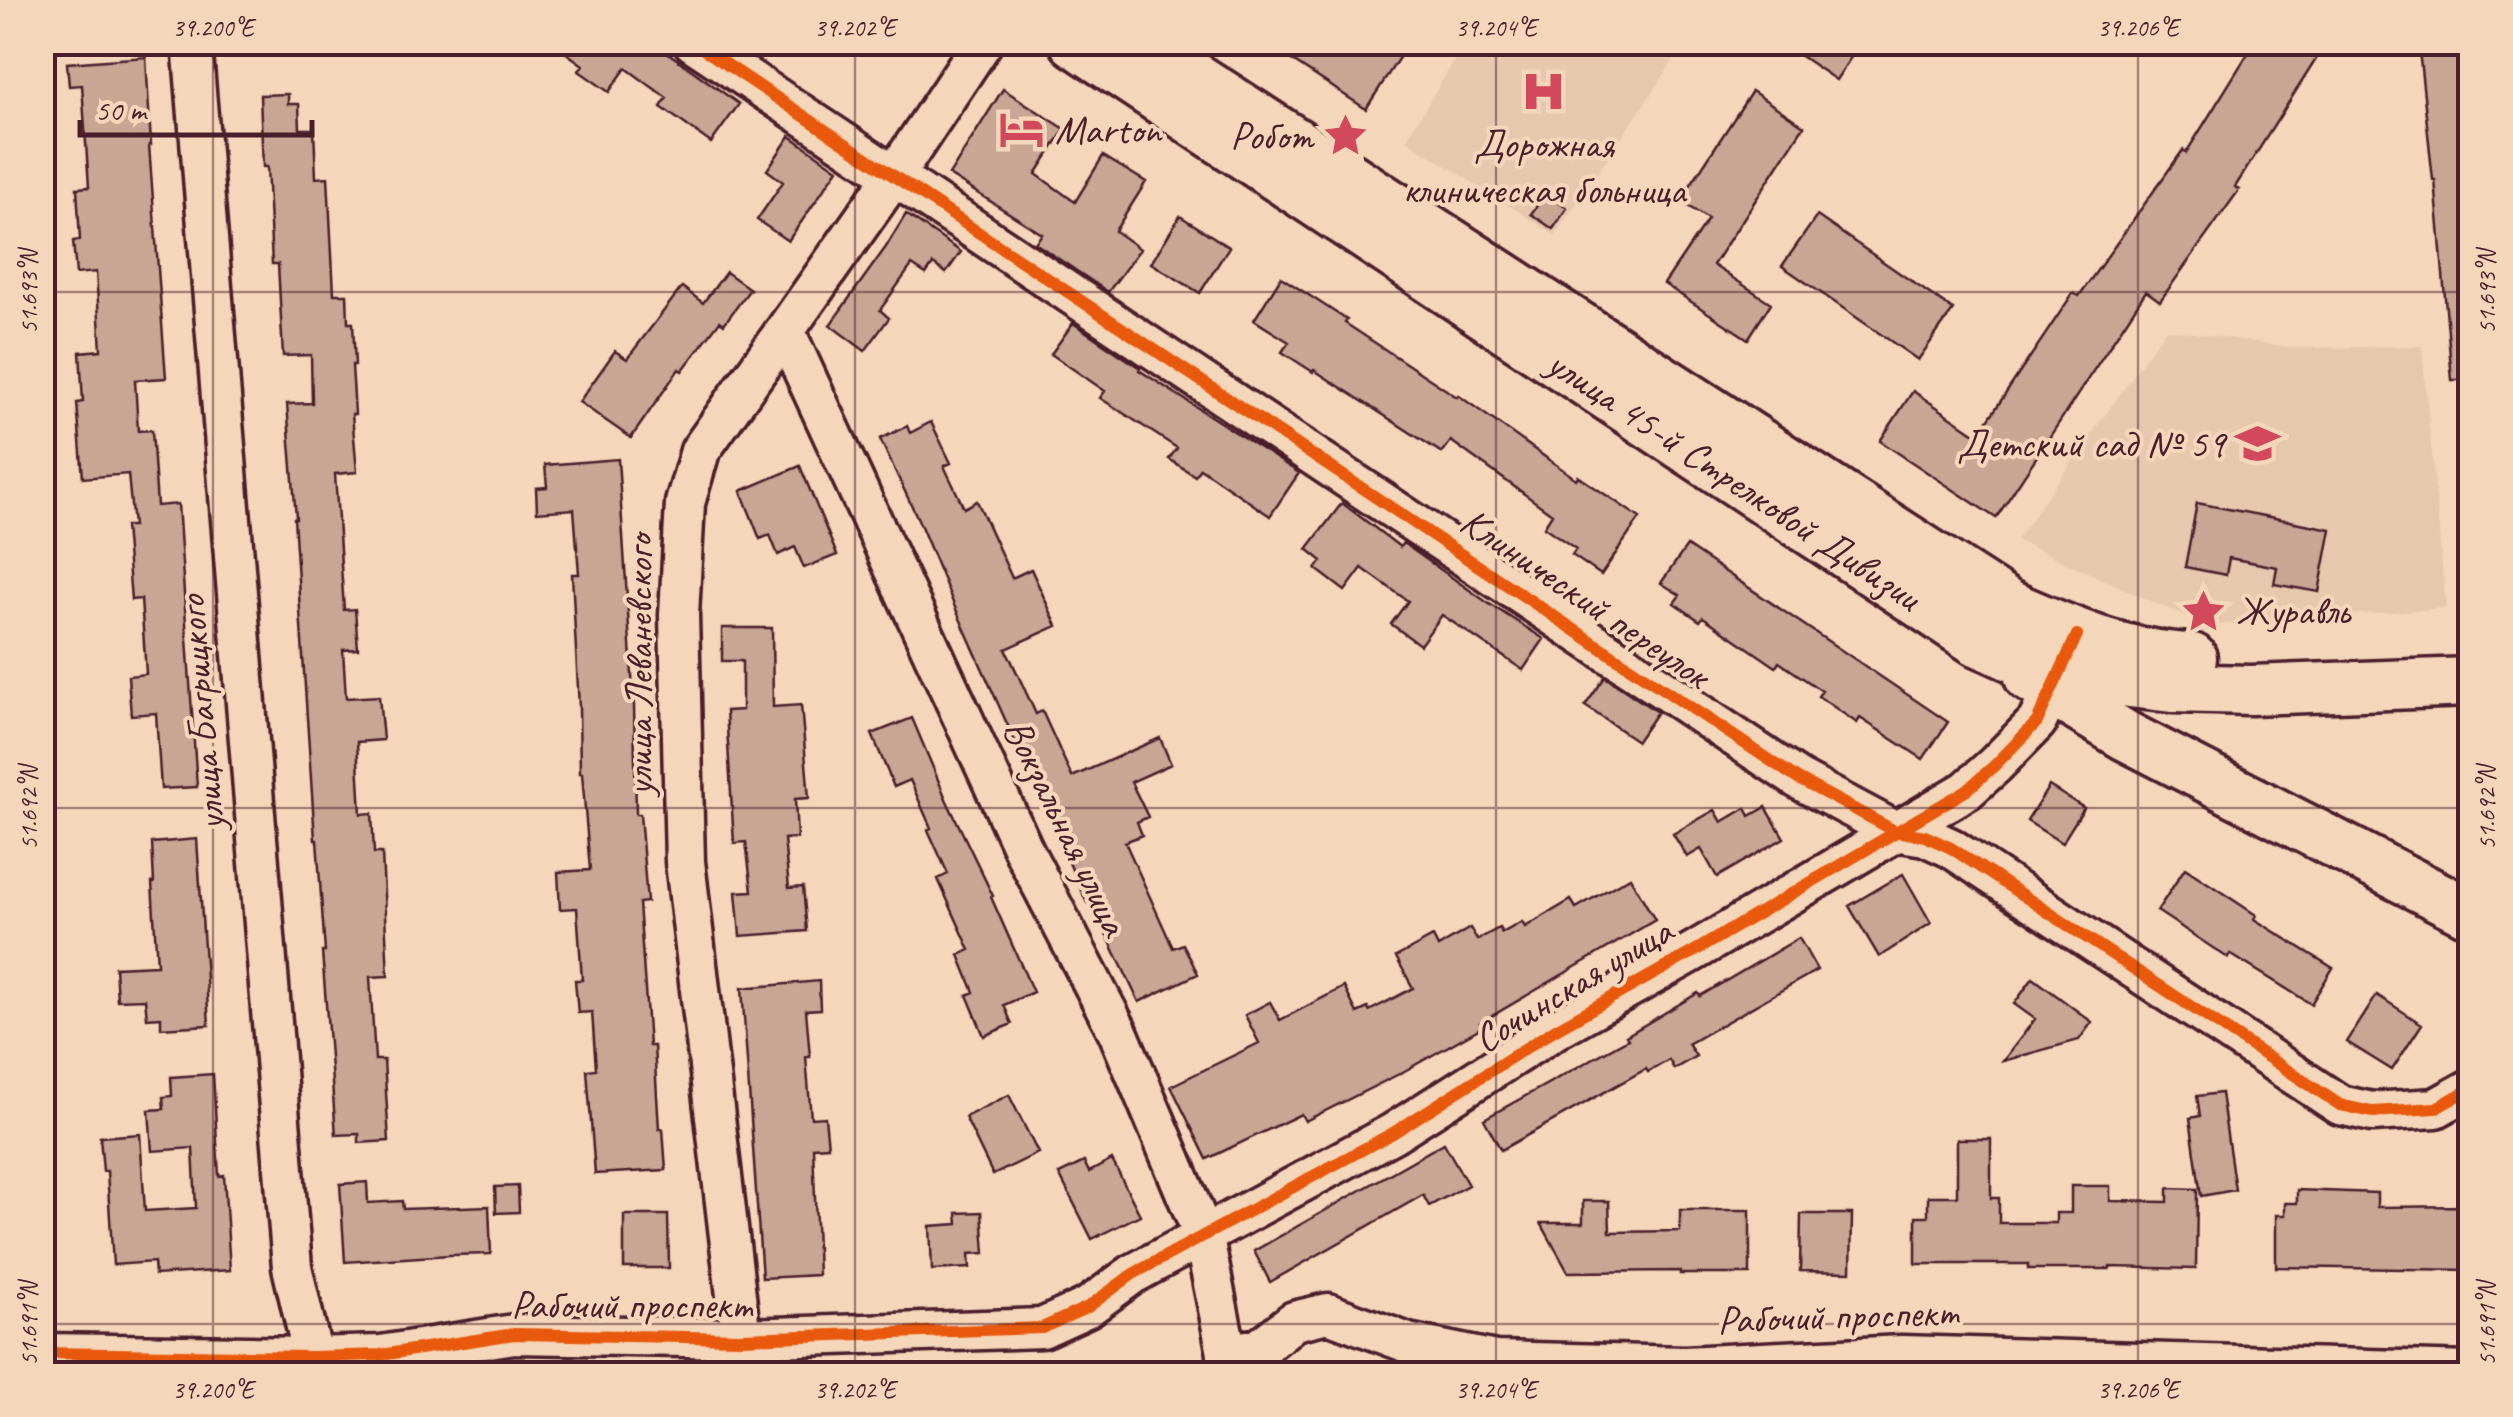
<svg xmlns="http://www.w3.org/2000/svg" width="2513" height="1417" font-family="Caveat,sans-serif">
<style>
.built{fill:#e6c8af}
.building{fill:#c7a694;stroke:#4a1f2b;stroke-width:2.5}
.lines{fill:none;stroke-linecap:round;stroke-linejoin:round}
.minor-casing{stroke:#4a1f2b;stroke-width:45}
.major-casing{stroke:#4a1f2b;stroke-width:55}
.minor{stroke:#f4d7ba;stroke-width:38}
.major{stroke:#f4d7ba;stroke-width:48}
.cycleway-casing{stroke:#f4d7ba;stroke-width:19}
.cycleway{stroke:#e8590c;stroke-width:12}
.ticks{fill:none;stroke:#4a1f2b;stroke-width:2.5;stroke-opacity:0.45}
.labels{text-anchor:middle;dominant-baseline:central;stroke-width:8;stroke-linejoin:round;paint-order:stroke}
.poi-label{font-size:40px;fill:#4a1f2b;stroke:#f4d7ba;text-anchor:start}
.street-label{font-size:40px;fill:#4a1f2b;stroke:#f4d7ba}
.neatline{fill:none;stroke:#4a1f2b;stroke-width:4}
.ticks-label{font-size:25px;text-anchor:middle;fill:#4a1f2b}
</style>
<rect width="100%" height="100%" fill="#f4d7ba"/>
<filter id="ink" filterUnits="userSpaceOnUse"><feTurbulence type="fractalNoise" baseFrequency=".01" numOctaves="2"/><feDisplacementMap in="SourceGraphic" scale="20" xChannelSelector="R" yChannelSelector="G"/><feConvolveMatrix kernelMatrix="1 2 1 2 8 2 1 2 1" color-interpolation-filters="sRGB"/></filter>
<g filter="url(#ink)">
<!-- built -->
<path class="built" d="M1465 43H1686L1555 235 1406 140Z
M2166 329 2297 348 2422 346 2446 608 2206 626 2016 540Z"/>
<!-- building -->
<path class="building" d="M551 42H653L739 104 711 143 661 107 667 98 626 68 609 92 579 71 583 65Z
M1264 42H1409L1366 109Z
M1780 42H1861L1836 80Z
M2255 42H2327L2235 187 2239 190 2160 301 2146 291 1996 518 1880 441 1913 391 1978 435 2073 293 2079 296 2183 150 2186 153Z
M2470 45V380H2452L2435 180H2433L2419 50Z
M146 57 151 145H149L166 378 135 380 138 431 152 430 157 506 178 504 197 787 161 789 156 713 131 715 128 676 146 674 141 599 131 600 125 526H133L128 474 83 478 77 403 83 402 80 352 101 350 96 272 76 274 73 241 80 240 77 188 89 187 82 85 69 86 67 63Z
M1003 89 1065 129 1036 174 1075 202 1103 156 1146 182 1115 231 1140 249 1108 292 1035 243 1042 234 949 175Z
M1752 91 1804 126 1713 265 1771 303 1748 339 1664 284 1708 219 1680 201Z
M288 94V104H299L300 129H314L316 178 328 177 334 294H347L348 323H353L355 365H352L355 414H352L357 472 335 474 344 610 355 609 358 649 343 650 346 698 379 696 383 740 357 742 361 814 372 813 374 853H382L388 976 370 977 375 1060H384L389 1141 359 1143V1134L336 1135 322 952H325L317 840H315L294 518H296L287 404 312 403 311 355 283 356 278 264H272L267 167H263L260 95Z
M790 136 838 169 788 241 757 220 783 182 767 170Z
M1545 194 1567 208 1553 229 1531 214Z
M906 214 961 252 946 273 933 264 926 274 912 265 880 310 889 318 865 351 830 325 886 247Z
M1180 216 1229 247 1200 293 1151 263Z
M1817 216 1953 310 1918 360 1782 266Z
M726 272 750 289 724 324 720 321 682 371 679 369 631 438 579 402 615 351 627 359 682 287 703 303Z
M1281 277 1347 320 1345 323 1457 397 1458 395 1576 479 1578 476 1640 518 1601 575 1572 555 1576 549 1544 527 1552 514 1451 441 1442 453 1314 370 1313 372 1282 352 1289 342 1254 320Z
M1073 323 1140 368 1139 370 1299 473 1270 516 1200 468 1195 476 1169 459 1177 448 1100 398 1105 391 1051 354Z
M931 422 951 463 944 466 964 508 977 501 1012 578 1031 569 1057 626 1006 649 1036 714 1042 711 1072 777 1160 738 1171 764 1131 782 1148 817 1137 822 1142 835 1125 842 1173 948 1183 944 1198 974 1139 1002 1091 902 1087 903 954 605 918 519 880 439 907 426 910 433Z
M618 459 634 706 636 814H640L647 902 639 903 649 1046H654L659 1129H663L666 1170 595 1174 587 1070 596 1069 592 1012 578 1013 575 980H582L577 908 560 909 558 872 590 870 582 773H580L579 708 572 574H579L574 509 537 512 536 488 547 487 545 465Z
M800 466 837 555 804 568 795 547 778 555 770 535 760 539 741 491Z
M1342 503 1400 547 1403 543 1488 603 1544 639 1523 670 1442 615 1420 645 1391 624 1408 601 1362 568 1345 591 1316 569 1322 561 1307 549Z
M2197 503 2331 529 2319 592 2274 584 2277 567 2229 558 2226 575 2185 567Z
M1687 546 1948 722 1923 759 1860 718 1857 723 1818 696 1822 691 1779 662 1776 667 1703 617 1700 621 1674 603 1680 595 1661 583Z
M722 628H772L773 707 801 705 809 798 795 799 797 838 784 839 789 888 803 887 807 931 740 936 736 892 752 891 746 842 734 843 726 711 742 710V661H722Z
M1605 677 1657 712 1637 741 1585 706Z
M912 718 947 801 993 896 991 897 1033 992 1004 1005 1012 1024 984 1036 967 995 974 992 959 955 970 950 938 879 948 874 928 830 931 828 910 780 894 787 872 734Z
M2049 786 2084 808 2062 843 2027 821Z
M1766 807 1784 838 1717 877 1701 849 1687 857 1673 834 1715 810 1722 822 1746 808 1750 816Z
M197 839 209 1025 161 1028V1017L147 1018 145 999 117 1000 115 967 157 965 152 883H154L152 843Z
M2185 868 2256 915 2254 919 2333 968 2311 1004 2230 954 2228 958 2157 911Z
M1903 874 1931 923 1879 957 1849 906Z
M1630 877 1655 920 1480 1023 1482 1027 1401 1073 1305 1121 1301 1114 1207 1159 1171 1086 1259 1043 1245 1015 1270 1002 1280 1020 1344 987 1357 1013 1368 1008 1369 1011 1413 988 1396 957 1433 937 1438 947 1470 928 1477 940 1499 928 1502 933 1522 922 1525 927 1571 900 1576 908Z
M1799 938 1817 970 1688 1044 1696 1056 1674 1069 1669 1060 1648 1072 1646 1069 1501 1150 1484 1119 1628 1039 1626 1036 1698 993 1700 996Z
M2033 978 2092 1022 2079 1040 2003 1061 2035 1019 2014 1004Z
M819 981 820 1009 806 1010 810 1057H806L811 1118 825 1117 828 1146 813 1147 818 1275 762 1278 742 988Z
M2377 995 2422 1024 2392 1070 2347 1042Z
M213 1074 219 1176 224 1175 230 1270 155 1275 154 1262 113 1265 107 1171H103L100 1137 140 1134 145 1211 196 1208 193 1148 152 1151 149 1110 164 1109 163 1097 172 1096 171 1077Z
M2221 1093 2235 1190 2201 1196 2190 1118 2200 1116 2197 1096Z
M1009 1095 1038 1153 993 1175 965 1117Z
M1957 1139H1991V1198H1999V1223H2056V1213H2071V1186H2110V1201L2168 1202V1188L2197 1189 2196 1269 2110 1267V1269H2028V1264H1916V1216H1928V1196H1957Z
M1444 1143 1468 1185 1429 1206 1423 1195 1270 1282 1254 1251Z
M1112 1160 1140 1215 1092 1239 1059 1174 1084 1162 1089 1172Z
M367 1182 368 1203 402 1201 403 1209 489 1206 491 1254 450 1255 345 1262 340 1184Z
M518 1186 519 1212 496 1213 495 1187Z
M2297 1190 2377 1193V1207L2470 1206V1270L2276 1267V1215H2285V1203H2297Z
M1583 1201H1609L1610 1232 1680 1231V1210H1750V1274H1680V1271L1568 1272 1541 1223H1583Z
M982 1212 985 1253 969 1254 970 1268 932 1270 930 1226 958 1224 957 1213Z
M1801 1214H1852L1851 1272 1800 1271Z
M624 1215H668L669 1268H624Z"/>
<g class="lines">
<defs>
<path id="minor" d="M192 42 292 1267 313 1357 314 1374
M693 42 1798 779 1895 831 1925 836 1951 848 2340 1105 2372 1112 2436 1108 2470 1089
M785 331 1025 853 1118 1032 1203 1234 1227 1353V1374
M42 1353 313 1357 381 1355 514 1334 741 1338 1042 1328 1088 1307 1133 1274 1393 1133 1554 1030 1693 952 1967 790 1995 765 2037 722 2062 669
M1227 1353 1260 1348 1294 1321 1328 1313 1408 1343 1496 1361 1685 1366 1902 1355 2470 1372
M739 1374 741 1338 685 862 679 615 685 503 700 451 894 176 983 42"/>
<g id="major">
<path id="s1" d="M1074 42 1977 641 2037 668 2087 678 2172 688 2251 690 2470 682"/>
<path d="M1141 42 2009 605C2068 631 2126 656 2192 658"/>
<path d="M2029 677 2126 736 2470 913"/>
</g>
</defs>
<!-- minor casing -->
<use href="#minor" class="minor-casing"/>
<!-- major casing -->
<use href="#major" class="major-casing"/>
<!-- minor -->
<use href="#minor" class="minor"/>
<!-- major -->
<use href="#major" class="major"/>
<defs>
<path id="cycleway" d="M693 42 1798 779 1895 831 1925 836 1951 848 2340 1105 2372 1112 2436 1108 2470 1089
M42 1353 313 1357 381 1355 514 1334 741 1338 1042 1328 1088 1307 1133 1274 1393 1133 1554 1030 1693 952 1967 790 1995 765 2037 722 2077 635"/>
</defs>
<!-- cycleway casing -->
<use href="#cycleway" class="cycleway-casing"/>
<!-- cycleway -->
<use href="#cycleway" class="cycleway"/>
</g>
</g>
<!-- ticks -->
<path class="ticks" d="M213 42V1374M855 42V1374M1496 42V1374M2138 42V1374M42 292H2470M42 808H2470M42 1324H2470"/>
<!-- icons -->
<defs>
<symbol id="hospital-bare" viewBox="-9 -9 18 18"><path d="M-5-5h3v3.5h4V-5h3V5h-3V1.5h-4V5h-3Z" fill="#d1495b" stroke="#f4d7ba" stroke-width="2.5" paint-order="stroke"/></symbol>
<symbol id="hotel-bare" viewBox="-9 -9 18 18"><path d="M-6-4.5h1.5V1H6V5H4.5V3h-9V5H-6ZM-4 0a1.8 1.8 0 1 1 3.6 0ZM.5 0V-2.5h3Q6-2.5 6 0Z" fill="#d1495b" stroke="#f4d7ba" stroke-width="2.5" paint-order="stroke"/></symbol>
<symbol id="sight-bare" viewBox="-9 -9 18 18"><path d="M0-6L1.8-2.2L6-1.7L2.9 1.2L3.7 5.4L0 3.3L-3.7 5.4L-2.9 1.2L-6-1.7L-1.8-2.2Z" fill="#d1495b" stroke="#f4d7ba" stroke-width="2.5" paint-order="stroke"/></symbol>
<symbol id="school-bare" viewBox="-9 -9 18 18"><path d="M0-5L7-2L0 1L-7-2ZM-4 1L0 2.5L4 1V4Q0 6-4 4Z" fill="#d1495b" stroke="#f4d7ba" stroke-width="2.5" paint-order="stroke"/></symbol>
</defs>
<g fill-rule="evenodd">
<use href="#hospital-bare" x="1512" y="60" width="63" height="63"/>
<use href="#hotel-bare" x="990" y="98" width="63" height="63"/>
<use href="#sight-bare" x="1314" y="104" width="63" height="63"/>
<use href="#school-bare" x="2226" y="412" width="63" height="63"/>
<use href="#sight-bare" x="2172" y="580" width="63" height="63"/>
</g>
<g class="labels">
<!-- poi labels -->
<g class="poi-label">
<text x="1055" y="130">Marton</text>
<text x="1313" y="136" text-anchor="end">Робот</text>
<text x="1544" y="144" text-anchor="middle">Дорожная<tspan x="1544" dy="46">клиническая больница</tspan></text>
<text x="2225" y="444" text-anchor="end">Детский сад № 59</text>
<text x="2236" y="611">Журавль</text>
</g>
<!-- street labels -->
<g class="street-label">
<text stroke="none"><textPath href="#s1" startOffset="792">улица 45-й Стрелковой Дивизии</textPath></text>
<text transform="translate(1585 598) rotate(34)">Клинический переулок</text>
<text transform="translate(639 665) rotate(-90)">улица Леваневского</text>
<text transform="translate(201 713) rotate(-95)">улица Багрицкого</text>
<text transform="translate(1066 827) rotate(64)">Вокзальная улица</text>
<text transform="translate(1573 985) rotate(-31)">Сочинская улица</text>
<text x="632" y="1305">Рабочий проспект</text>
<text transform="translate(1838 1316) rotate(-2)">Рабочий проспект</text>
</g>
</g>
<!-- margin -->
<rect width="2513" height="1417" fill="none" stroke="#f4d7ba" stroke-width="110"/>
<!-- scale -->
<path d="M80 120v15h232v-15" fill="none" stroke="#4a1f2b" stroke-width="5"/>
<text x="95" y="120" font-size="30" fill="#4a1f2b" stroke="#f4d7ba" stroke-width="8" paint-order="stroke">50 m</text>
<rect x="55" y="55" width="2403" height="1307" class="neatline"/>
<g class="ticks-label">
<text x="213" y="36">39.200°E</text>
<text x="855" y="36">39.202°E</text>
<text x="1496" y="36">39.204°E</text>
<text x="2138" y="36">39.206°E</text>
<text transform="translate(28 292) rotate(-90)" y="9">51.693°N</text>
<text transform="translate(2486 292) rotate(-90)" y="9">51.693°N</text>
<text transform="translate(28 808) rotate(-90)" y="9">51.692°N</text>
<text transform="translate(2486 808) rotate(-90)" y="9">51.692°N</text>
<text transform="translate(28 1324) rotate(-90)" y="9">51.691°N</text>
<text transform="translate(2486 1324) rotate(-90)" y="9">51.691°N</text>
<text x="213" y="1398">39.200°E</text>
<text x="855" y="1398">39.202°E</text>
<text x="1496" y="1398">39.204°E</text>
<text x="2138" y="1398">39.206°E</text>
</g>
</svg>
